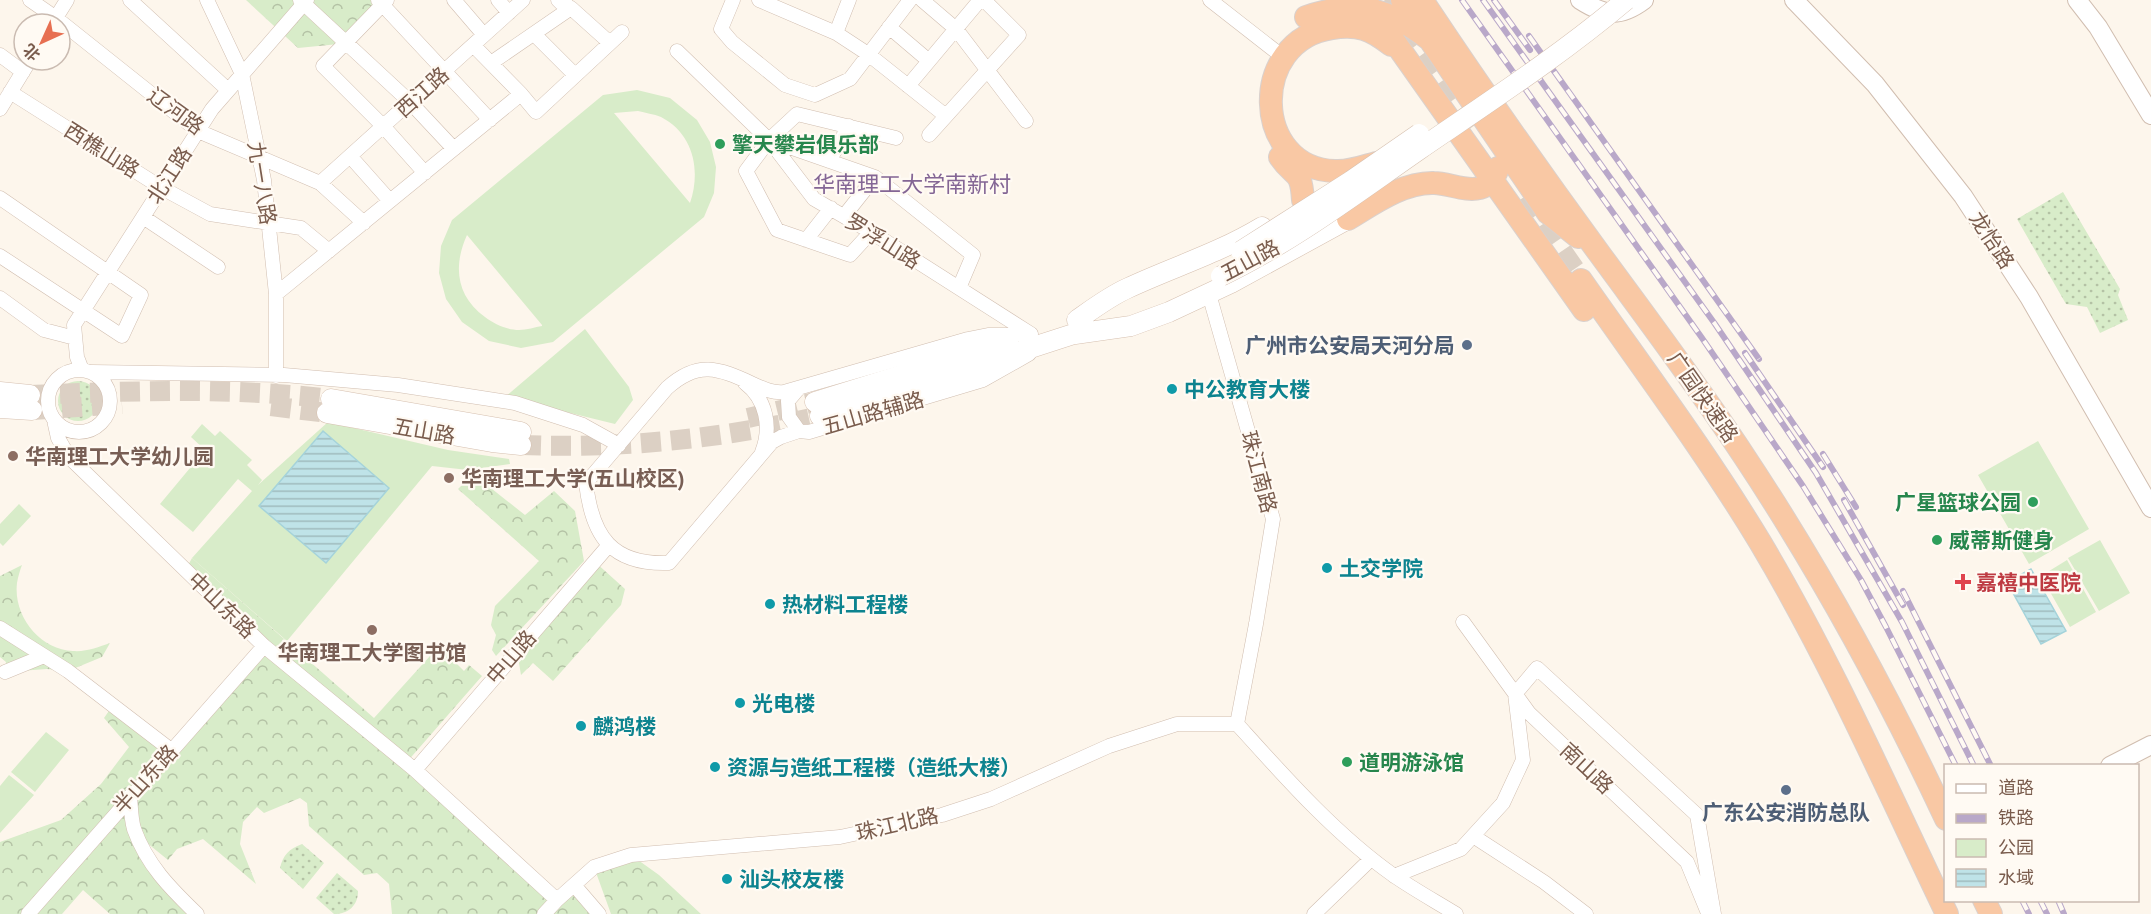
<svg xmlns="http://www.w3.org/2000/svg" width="2151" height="914" font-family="'PT Sans','Noto Sans SC',sans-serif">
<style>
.grass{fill:url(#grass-dots)}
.forest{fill:url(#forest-crowns)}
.park{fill:#d8ecc9;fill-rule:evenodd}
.water{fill:url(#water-rules);stroke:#a5d3da;stroke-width:1.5}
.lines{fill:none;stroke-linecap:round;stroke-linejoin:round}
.secondary-tunnel{stroke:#dcd0c4;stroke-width:20;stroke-dasharray:20 10;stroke-linecap:butt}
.trunk-tunnel{stroke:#dcd0c4;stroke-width:22;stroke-dasharray:22 11;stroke-linecap:butt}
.minor-casing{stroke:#d1beb0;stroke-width:15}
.tertiary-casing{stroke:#d1beb0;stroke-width:20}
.secondary-casing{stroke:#d6c0b0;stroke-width:21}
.trunk-casing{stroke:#dad1cd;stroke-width:24}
.minor{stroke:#fff;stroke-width:14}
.tertiary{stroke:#fff;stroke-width:18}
.secondary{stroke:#fff;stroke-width:20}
.trunk{stroke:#f9c8a4;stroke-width:22}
.rail-casing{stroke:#b9a8c9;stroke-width:6}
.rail{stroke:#fffaf3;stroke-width:4;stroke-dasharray:11;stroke-linecap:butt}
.secondary-bridge-casing{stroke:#d6c0b0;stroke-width:21;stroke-linecap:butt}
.secondary-bridge{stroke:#fff;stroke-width:20}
.leisure-dot{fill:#2e9e5b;stroke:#fffaf3;stroke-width:2}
.service-dot{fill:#5c6f8a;stroke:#fffaf3;stroke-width:2}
.culture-dot{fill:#0f9aa8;stroke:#fffaf3;stroke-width:2}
.education-dot{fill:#8d6e63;stroke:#fffaf3;stroke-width:2}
.health-dot{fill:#e0444e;stroke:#fffaf3;stroke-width:2}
.labels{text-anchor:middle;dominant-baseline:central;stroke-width:4.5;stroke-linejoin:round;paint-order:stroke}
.street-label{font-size:21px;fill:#7a5c4d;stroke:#fffaf3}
.leisure-label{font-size:21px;font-weight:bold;fill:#27864d;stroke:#fffaf3;text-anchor:start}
.service-label{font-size:21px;font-weight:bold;fill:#4e5e75;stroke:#fffaf3;text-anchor:end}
.culture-label{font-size:21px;font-weight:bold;fill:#0d838f;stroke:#fffaf3;text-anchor:start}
.education-label{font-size:21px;font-weight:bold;fill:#785e54;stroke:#fffaf3;text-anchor:start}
.health-label{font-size:21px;font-weight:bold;fill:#be3a42;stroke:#fffaf3;text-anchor:start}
.neighbourhood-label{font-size:22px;fill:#846695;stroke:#fffaf3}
</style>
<defs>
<pattern id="grass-dots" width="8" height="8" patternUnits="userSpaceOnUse" patternTransform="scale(1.5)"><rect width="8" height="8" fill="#d8ecc9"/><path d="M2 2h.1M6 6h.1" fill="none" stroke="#b4c2a5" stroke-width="1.8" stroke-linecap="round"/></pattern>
<pattern id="forest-crowns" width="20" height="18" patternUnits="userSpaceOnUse" patternTransform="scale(1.5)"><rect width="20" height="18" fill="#d8ecc9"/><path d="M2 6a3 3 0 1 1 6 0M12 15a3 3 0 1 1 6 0" fill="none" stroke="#b4c2a5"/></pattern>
<pattern id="water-rules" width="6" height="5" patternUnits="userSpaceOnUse" patternTransform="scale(1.5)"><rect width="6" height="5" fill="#bfe3e8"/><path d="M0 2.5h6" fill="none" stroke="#a0bbbe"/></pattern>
</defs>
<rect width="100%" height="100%" fill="#fdf6ec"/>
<!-- grass -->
<path class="grass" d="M2063 192 2120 289 2118 295 2128 320 2100 333 2087 307 2066 304 2017 219Z
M58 401a20 20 0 1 1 40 0a20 20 0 1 1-40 0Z
M302 844 324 863 303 889 280 868C283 855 289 849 302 844Z
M337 873 358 891C358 906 348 914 334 914L316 898Z"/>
<!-- forest -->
<path class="forest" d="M246 0H391L349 43 298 48Z
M482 481 525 515 554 491 575 511 584 561 496 656 492 650 496 635 491 625 495 606 539 561 458 489 463 484Z
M192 558 374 718 439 646 464 671 469 665 482 676 406 763 186 569Z
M594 561 625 589 621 605 553 681 533 663 521 675 517 651Z
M22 565C20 570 18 577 17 583 13 616 40 650 73 651 87 652 98 647 110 643L102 657 68 671 47 669 5 672 6 662 0 657V576Z
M264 646 557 900 544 914H392L389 884 377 873 364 875 309 826 307 803 300 798 264 813 257 807 243 822 240 844 256 884 203 839 177 849 168 860 130 829 190 914H110L83 890 62 914H0V842L61 820 101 784 129 747 104 718 113 705 171 750Z
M631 855 659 875 701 914H611L594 867Z
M569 890 591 914H547Z"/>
<!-- park -->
<path class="park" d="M637 90 670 98 697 120 710 142 716 167 714 193 704 217 553 342 521 348 489 341 462 322 446 299 439 273 441 246 452 220 603 95ZM638 111C645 113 654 114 661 117 694 134 701 171 690 203L614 113ZM467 235 542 325V326C535 327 527 330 519 330 507 330 494 324 485 317 456 296 453 266 467 235Z
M585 329 629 387 633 400 615 424 505 397Z
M328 422 448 450 509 459 510 464 468 470 432 466 287 641 192 558 252 491 238 479 193 532 160 504 205 450 191 437 202 424 215 436 220 431 252 460 247 465 262 480 258 485Z
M2038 441 2089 529 2029 564 1978 475Z
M19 504 31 516 3 546 0 543V524Z
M2100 540 2130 593 2099 611 2068 558Z
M2067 560 2096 612 2070 627 2041 576Z
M46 732 69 750 35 792 11 772Z
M9 775 34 795 0 833V786Z"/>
<!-- water -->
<path class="water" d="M323 431 389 488 326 563 259 506Z
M2031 569 2066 631 2041 644 2007 582Z"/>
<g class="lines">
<!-- secondary-tunnel -->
<path class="secondary-tunnel" d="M30 395C131 391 231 387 331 399
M271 406 327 413
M32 410 122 404
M748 418 815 402
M521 445C621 449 722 439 820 416"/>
<!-- trunk-tunnel -->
<path class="trunk-tunnel" d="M1385 0 1480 133
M1524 197 1581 280"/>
<defs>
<path id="minor" d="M30 0 56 18 198 131 320 183 364 223
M130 0 228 90
M207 0 242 74 264 180 276 294V376
M300 0 410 102 454 149
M378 0 490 120
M387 0 323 66 383 126 425 173
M454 0 484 35
M498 0 509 13
M558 0 561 3 565 0
M733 0 721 29 732 42 785 85 815 95 850 79 910 0
M759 0 836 33 868 54 946 116
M922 0 956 29 1026 121
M1210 0 1274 50
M52 24 67 0
M889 27 929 61
M836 33 849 0
M534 34 575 75
M473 45 521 94 536 112 622 32
M677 51 769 140 814 199 871 232 1031 334
M0 55 23 72
M491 63 571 8 610 43
M908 86 980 0
M10 92 162 188 210 214 301 228 329 251
M0 109 30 60
M929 135 1019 35 984 0
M769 140 875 177 973 255 959 288
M350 156 390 201
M829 161 849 126
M320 183 523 0
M0 198 141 295 122 336 0 256
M844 216 875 177
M143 217 218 267
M871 232 850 255 777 230 746 171 769 140 797 114 896 138
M806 240 831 208
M276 294 521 94
M1209 294 1273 519 1256 624 1237 724
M0 298 44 330 75 338
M48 401a31 31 0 1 1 62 0a31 31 0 1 1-62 0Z
M82 370 77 357 74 325 212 109 307 0
M92 372 284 375 398 385 515 403 583 425 619 445
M745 383C766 399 772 427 762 452
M799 388 788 401 789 417 799 431 809 432 983 380 1029 354
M54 420 58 438 69 457 264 646 415 770 557 900
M799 431 781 437 772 442 669 563C612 565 592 537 586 483L667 388C698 360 718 368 753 384 764 389 772 393 784 392L968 339 988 335 1031 334
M1463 622 1529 713 1687 862 1708 913
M0 628 68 671 171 750
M5 672 44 656
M1237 724C1284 776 1335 834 1393 875 1413 889 1435 901 1456 914
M415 770 609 545
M130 796C131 807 131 819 134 829 147 865 170 888 197 914
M1473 836 1544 882 1586 914
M1394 876 1461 849 1503 803 1523 760 1515 694 1537 668 1697 815 1714 914
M574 885 599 914
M28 914 264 646
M544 914 557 900 594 867 631 855 840 837 942 815 991 799 1109 746 1177 724H1237
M1314 914 1371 859"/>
<path id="tertiary" d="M1580 0C1605 16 1620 18 1644 0
M1794 0 1875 84 1963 196 2029 297 2151 508
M2077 0 2098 27 2151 115
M2110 766 2151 745"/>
<path id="secondary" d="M1077 320C1094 308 1110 296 1128 288 1173 267 1219 253 1262 227
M1075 334 1131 326 1169 312 1231 283 1348 219 1343 206
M0 392 30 395
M331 399 521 432
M815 402 1008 342
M0 408 32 410
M327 413 492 442 521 445
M820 416 1086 330"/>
<path id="trunk" d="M1365 0 1584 310
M1402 0 1422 29
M1422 0C1479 86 1538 170 1599 253 1648 320 1698 386 1744 456 1821 572 1887 693 1946 819
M1306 17C1355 0 1390 8 1430 40L1548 213 1578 237
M1280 157C1295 179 1301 168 1303 200
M1376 163C1362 167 1349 172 1335 171 1252 169 1248 40 1332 28 1358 24 1371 29 1391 45
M1348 219C1373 204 1403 182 1434 183 1448 183 1466 192 1480 188 1490 185 1495 177 1498 168
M1581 280C1641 366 1705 451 1760 542 1831 661 1887 789 1947 914
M1984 900 1991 914"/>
</defs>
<!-- minor casing -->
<use href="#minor" class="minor-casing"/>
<!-- tertiary casing -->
<use href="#tertiary" class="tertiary-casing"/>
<!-- secondary casing -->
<use href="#secondary" class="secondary-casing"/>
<!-- trunk casing -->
<use href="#trunk" class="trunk-casing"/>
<!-- minor -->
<use href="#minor" class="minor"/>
<!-- tertiary -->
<use href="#tertiary" class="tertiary"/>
<!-- secondary -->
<use href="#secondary" class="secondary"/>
<!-- trunk -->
<use href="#trunk" class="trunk"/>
<defs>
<path id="rail" d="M1462 0 1702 338 1803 486 1861 580 1886 627 1956 766
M1483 0 1715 324 1816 473 1902 622 1974 766
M1494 0 1530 50
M1529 36 1759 359
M1745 353 1823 467
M1823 454 1856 507
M1844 500 1903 605
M1903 591 1991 766
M2022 900 2029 914
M2040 900 2047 914
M2058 900 2064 914"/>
</defs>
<!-- rail casing -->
<use href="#rail" class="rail-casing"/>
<!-- rail -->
<use href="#rail" class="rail"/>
<defs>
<path id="secondary-bridge" d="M1241 251 1351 181 1419 134
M1221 276C1292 242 1355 194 1420 149 1490 101 1561 55 1626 0"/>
</defs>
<!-- secondary-bridge casing -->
<use href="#secondary-bridge" class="secondary-bridge-casing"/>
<!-- secondary-bridge -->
<use href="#secondary-bridge" class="secondary-bridge"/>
</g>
<!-- markers -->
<g class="leisure-dot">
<circle cx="720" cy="144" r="6"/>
<circle cx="2033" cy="502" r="6"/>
<circle cx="1937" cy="540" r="6"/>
<circle cx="1347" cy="762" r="6"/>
</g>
<g class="service-dot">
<circle cx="1467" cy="345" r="6"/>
<circle cx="1786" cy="790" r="6"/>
</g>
<g class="culture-dot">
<circle cx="1172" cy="389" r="6"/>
<circle cx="1327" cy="568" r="6"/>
<circle cx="770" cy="604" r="6"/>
<circle cx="740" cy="703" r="6"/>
<circle cx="581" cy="726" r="6"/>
<circle cx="715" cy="767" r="6"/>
<circle cx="727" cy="879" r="6"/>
</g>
<g class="education-dot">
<circle cx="13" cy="456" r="6"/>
<circle cx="449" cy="478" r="6"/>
<circle cx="372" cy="630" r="6"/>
</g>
<path class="health-dot" d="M1960 573h6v6h6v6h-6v6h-6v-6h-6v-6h6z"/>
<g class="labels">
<!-- street labels -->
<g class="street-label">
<text transform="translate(422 92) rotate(-42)">西江路</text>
<text transform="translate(176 111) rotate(36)">辽河路</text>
<text transform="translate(102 150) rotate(32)">西樵山路</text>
<text transform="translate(169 175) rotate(-57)">北江路</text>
<text transform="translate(262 183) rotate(81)">九一八路</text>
<text transform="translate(1992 240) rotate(57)">龙怡路</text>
<text transform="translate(883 241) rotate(32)">罗浮山路</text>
<text transform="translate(1250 260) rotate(-28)">五山路</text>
<text transform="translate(1703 397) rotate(55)">广园快速路</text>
<text transform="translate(873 413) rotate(-16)">五山路辅路</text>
<text transform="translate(424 431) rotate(10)">五山路</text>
<text transform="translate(1259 472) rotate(75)">珠江南路</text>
<text transform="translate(222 605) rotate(44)">中山东路</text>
<text transform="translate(511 657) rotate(-49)">中山路</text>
<text transform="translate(1587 768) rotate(43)">南山路</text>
<text transform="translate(145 779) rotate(-48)">半山东路</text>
<text transform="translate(897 824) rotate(-13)">珠江北路</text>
</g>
<!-- leisure labels -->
<g class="leisure-label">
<text x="732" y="144">擎天攀岩俱乐部</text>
<text x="2021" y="502" text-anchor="end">广星篮球公园</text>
<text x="1949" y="540">威蒂斯健身</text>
<text x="1359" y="762">道明游泳馆</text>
</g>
<!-- service labels -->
<g class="service-label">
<text x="1455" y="345">广州市公安局天河分局</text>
<text x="1786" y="812" text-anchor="middle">广东公安消防总队</text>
</g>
<!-- culture labels -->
<g class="culture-label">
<text x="1184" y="389">中公教育大楼</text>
<text x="1339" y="568">土交学院</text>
<text x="782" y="604">热材料工程楼</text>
<text x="752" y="703">光电楼</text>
<text x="593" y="726">麟鸿楼</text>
<text x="727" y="767">资源与造纸工程楼（造纸大楼）</text>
<text x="739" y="879">汕头校友楼</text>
</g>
<!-- education labels -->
<g class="education-label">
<text x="25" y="456">华南理工大学幼儿园</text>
<text x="461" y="478">华南理工大学(五山校区)</text>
<text x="372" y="652" text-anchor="middle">华南理工大学图书馆</text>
</g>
<!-- health labels -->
<g class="health-label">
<text x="1976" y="582">嘉禧中医院</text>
</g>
<!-- neighbourhood labels -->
<g class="neighbourhood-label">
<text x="912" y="184">华南理工大学南新村</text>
</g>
</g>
<!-- legend -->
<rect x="1944" y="764" width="195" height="138" fill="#fffaf3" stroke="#cabbb1" stroke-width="1.5"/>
<rect x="1956" y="784" width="30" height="9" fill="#ffffff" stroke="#cabbb1" stroke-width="1.5"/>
<text x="1998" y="794" font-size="18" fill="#7a5c4d">道路</text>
<rect x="1956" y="814" width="30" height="9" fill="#b9a8c9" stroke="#cabbb1" stroke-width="1.5"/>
<text x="1998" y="824" font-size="18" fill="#7a5c4d">铁路</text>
<rect x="1956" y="839" width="30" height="18" fill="#d8ecc9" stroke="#cabbb1" stroke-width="1.5"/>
<text x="1998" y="854" font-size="18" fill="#7a5c4d">公园</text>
<rect x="1956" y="869" width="30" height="18" fill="url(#water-rules)" stroke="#cabbb1" stroke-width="1.5"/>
<text x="1998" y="884" font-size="18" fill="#7a5c4d">水域</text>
<!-- north arrow -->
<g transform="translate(42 42) rotate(225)"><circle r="28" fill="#fffaf3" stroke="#cabbb1" stroke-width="1.5"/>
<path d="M0-4.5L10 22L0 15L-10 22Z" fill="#e76f51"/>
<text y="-9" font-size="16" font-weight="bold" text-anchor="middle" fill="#7a5c4d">北</text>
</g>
</svg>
